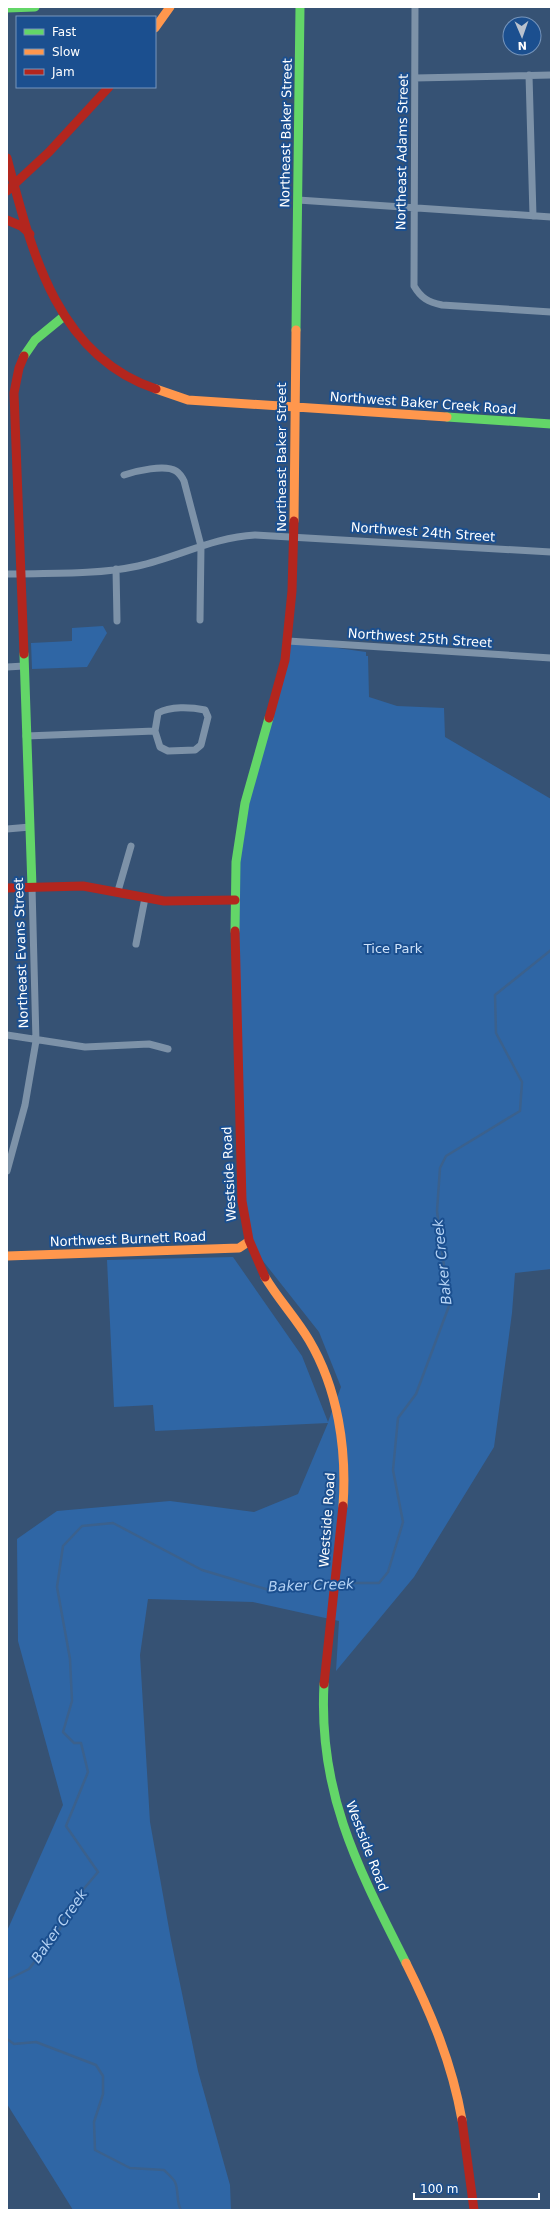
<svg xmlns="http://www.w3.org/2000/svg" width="558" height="2217" font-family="'DejaVu Sans',sans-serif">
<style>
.green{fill:#2f66a5}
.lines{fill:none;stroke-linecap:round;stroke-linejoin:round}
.stream{stroke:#3b618d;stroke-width:2.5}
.street{stroke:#7d92a8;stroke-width:7}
.fast{stroke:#63d668;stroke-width:9}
.slow{stroke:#ff974d;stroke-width:9}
.jam{stroke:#b3261e;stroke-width:9}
.labels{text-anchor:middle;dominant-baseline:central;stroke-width:4;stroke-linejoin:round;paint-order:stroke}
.street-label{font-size:13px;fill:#fff;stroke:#1b4f8f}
.park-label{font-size:13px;fill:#cfe3fa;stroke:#1b4f8f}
.water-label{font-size:14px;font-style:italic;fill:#b5d3f5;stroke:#1b4f8f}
</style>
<rect width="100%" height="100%" fill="#365274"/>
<!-- green -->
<path class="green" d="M103 626 107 633 87 667 32 669 31 643 72 641V628Z
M288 641 366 652V656H368L369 697 397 706 444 708 445 737 551 799V1269L515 1273 512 1313 494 1447 414 1577 336 1671 339 1621 253 1602 148 1599 140 1655 150 1822 171 1940 198 2071 230 2185 231 2210H73L7 2104V1931L63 1805 18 1641 17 1539 57 1511 170 1501 254 1512 298 1494 328 1423 155 1431 153 1405 114 1407 107 1260 233 1257 302 1356 328 1422 341 1387 319 1332 248 1242 235 954 241 819Z"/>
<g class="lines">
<!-- stream -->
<path class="stream" d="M338 1583H379L388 1572 403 1522 393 1470 398 1418 416 1394 449 1306 437 1211 440 1168 446 1156 520 1111 522 1082 496 1033 495 995 551 950
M7 1980 29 1969 60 1929 65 1911 98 1872 66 1826 88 1772 81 1743H74L63 1732 72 1701 70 1659 57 1587 63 1546 82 1526 113 1523 202 1570 269 1590 311 1583H333
M7 2039 14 2044 36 2042 96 2065 103 2076V2094L94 2122 95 2150 130 2168 164 2170C167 2173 173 2178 175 2182 179 2191 176 2202 181 2210"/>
<!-- street -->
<path class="street" d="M415 7 414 286C421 298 428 302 442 305L551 312
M529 75 533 216
M415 78 551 75
M298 200 551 217
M124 475C136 471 165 464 176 471 179 473 182 477 184 481L201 546 200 620
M116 569 117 621
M7 574C50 573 96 575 138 566 178 557 214 537 255 535L551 552
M288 641 551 658
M7 667 24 666
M26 736 155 731 160 747 168 751 195 750 201 745 208 717 205 710C191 707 170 706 158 713L155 731
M7 829 30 827
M118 891 131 846
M136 944 145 898
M7 1035 85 1047 149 1044 168 1049
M7 1171 25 1105 36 1041 32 887"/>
<!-- fast -->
<path class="fast" d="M7 8 35 7
M296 330 300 7
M24 356 35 340 63 317
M447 417 551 424
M24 654 32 887
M235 931 236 862 245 803 269 718
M324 1684C318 1793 358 1868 406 1963"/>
<!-- slow -->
<path class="slow" d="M155 28 170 7
M156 389 188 400 447 417
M294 521 296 330
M7 1256 239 1248 248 1242
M265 1277C278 1299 296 1318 309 1340 338 1389 347 1449 343 1506
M406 1963C431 2013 452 2063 462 2120"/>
<!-- jam -->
<path class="jam" d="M7 158C31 249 56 356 156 389
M7 191 49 152 109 87
M7 220 21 226 30 234
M24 654 14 393 19 368 24 356
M269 718 285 660 292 591 294 521
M7 888 83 886 164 901 235 900
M235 931 242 1201 249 1240 265 1277
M324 1684 343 1506
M462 2120 474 2210"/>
</g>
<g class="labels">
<!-- street labels -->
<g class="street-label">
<text transform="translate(286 133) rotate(-89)">Northeast Baker Street</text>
<text transform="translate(402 152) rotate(-89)">Northeast Adams Street</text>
<text transform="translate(423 403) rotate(4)">Northwest Baker Creek Road</text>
<text transform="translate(281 457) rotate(-90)">Northeast Baker Street</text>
<text transform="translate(423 532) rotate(4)">Northwest 24th Street</text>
<text transform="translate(420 638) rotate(4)">Northwest 25th Street</text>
<text transform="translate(21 953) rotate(-92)">Northeast Evans Street</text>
<text transform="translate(229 1174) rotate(-93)">Westside Road</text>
<text transform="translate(128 1239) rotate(-2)">Northwest Burnett Road</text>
<text transform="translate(327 1520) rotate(-86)">Westside Road</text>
<text transform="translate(367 1846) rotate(69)">Westside Road</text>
</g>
<!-- park labels -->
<g class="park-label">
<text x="393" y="948">Tice Park</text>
</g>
<!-- water labels -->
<g class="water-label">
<text transform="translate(442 1262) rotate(-96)">Baker Creek</text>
<text transform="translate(311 1585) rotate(-2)">Baker Creek</text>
<text transform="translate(59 1926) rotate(-55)">Baker Creek</text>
</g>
</g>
<!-- border -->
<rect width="558" height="2217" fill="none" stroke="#ffffff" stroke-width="16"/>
<!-- legend -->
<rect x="16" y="16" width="140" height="72" fill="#1b4f8f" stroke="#7695bc"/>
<rect x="24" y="29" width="20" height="6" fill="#63d668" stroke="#7695bc"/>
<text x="52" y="36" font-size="12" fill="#ffffff">Fast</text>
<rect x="24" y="49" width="20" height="6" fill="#ff974d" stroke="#7695bc"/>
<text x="52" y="56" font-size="12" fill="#ffffff">Slow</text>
<rect x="24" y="69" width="20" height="6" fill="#b3261e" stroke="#7695bc"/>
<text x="52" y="76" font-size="12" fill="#ffffff">Jam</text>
<!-- north arrow -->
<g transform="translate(522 36) rotate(178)"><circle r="19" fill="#1b4f8f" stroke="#7695bc"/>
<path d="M0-3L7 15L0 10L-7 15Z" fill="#b9c2ce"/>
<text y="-6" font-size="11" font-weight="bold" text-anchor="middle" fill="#ffffff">N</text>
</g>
<!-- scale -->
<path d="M414 2193v6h125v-6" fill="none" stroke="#ffffff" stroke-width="2"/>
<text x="420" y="2193" font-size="12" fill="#ffffff" stroke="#1b4f8f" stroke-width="3" paint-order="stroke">100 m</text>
</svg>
